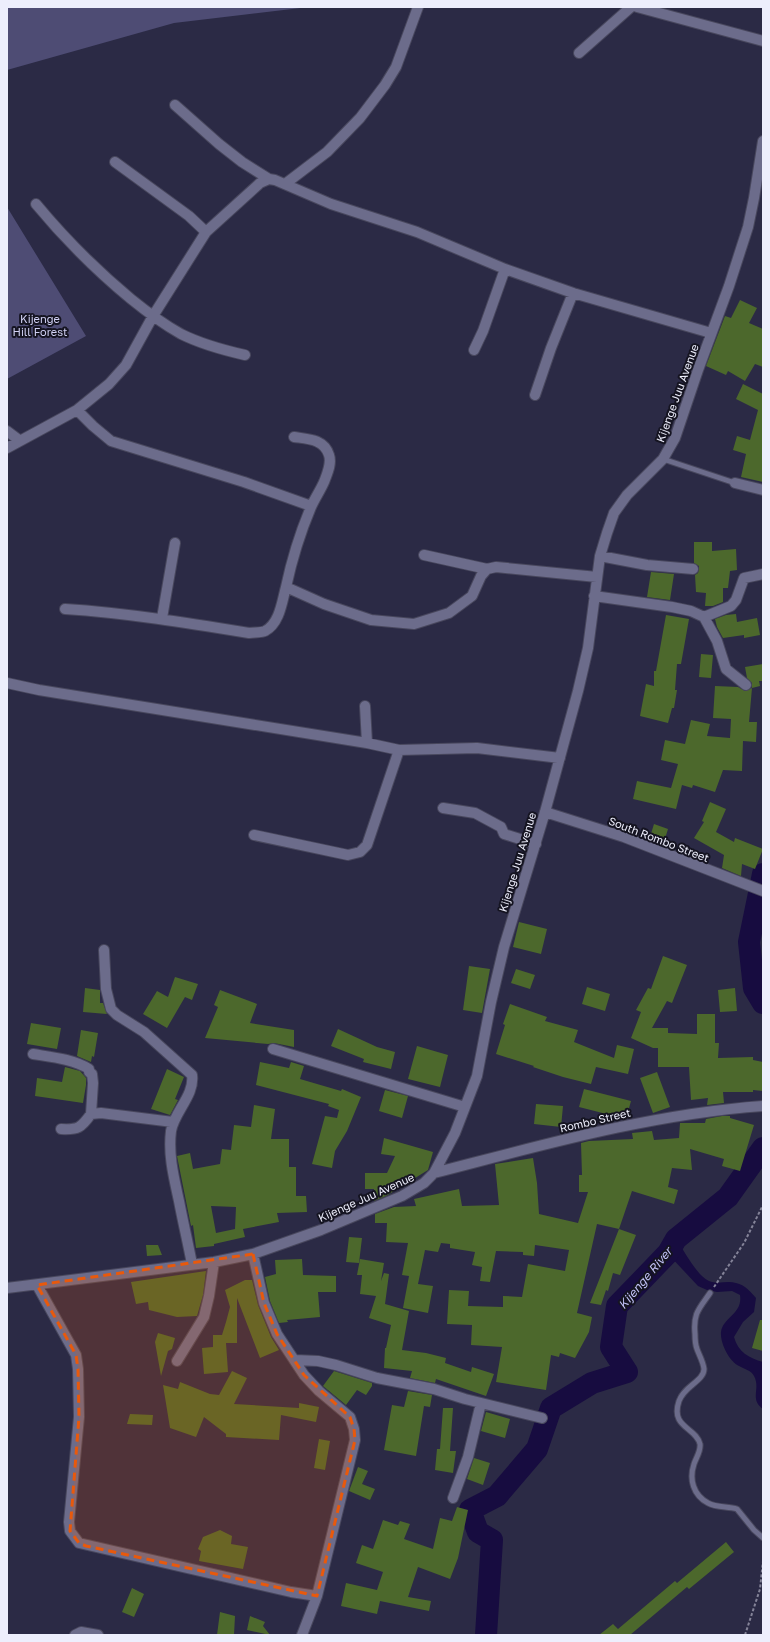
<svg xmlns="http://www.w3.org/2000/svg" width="770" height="1642" font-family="'Golos Text',sans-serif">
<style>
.green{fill:#4e4c74}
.water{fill:#170c40}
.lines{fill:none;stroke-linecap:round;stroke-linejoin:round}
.river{stroke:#170c40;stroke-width:22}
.building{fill:#4c682c;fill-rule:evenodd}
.service-casing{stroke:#48475d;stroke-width:7}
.minor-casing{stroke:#48475d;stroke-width:12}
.path{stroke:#848398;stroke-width:2;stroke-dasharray:3 2;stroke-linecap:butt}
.service{stroke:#6c6c8b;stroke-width:5}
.minor{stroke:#6c6c8b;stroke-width:10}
.marked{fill:#e8590c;fill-opacity:0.2;stroke:#e8590c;stroke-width:3;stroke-dasharray:8 5;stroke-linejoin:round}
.labels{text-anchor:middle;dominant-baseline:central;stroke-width:4;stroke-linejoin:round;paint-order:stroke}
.park-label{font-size:11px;fill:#d1d1f4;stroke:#151421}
.street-label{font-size:11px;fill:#edeefc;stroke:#151421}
.water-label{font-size:12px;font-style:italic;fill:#c2c2f6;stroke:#151421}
</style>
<rect width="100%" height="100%" fill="#2b2a45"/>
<!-- green -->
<path class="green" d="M7 7H309L174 23 7 70Z
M7 207 86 336 7 379Z"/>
<!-- water -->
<path class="water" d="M676 1239C684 1250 697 1276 709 1281 718 1285 727 1280 736 1283 745 1285 751 1292 756 1298L754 1312 743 1322 734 1337C738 1352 749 1358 763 1362V1409C749 1399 761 1389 754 1376 751 1370 744 1369 739 1366 729 1361 720 1343 721 1332 723 1317 743 1314 740 1295L732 1291 717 1292 707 1290 698 1286 668 1254Z"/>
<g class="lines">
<!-- river -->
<path class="river" d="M763 874 749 942 754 988 763 1003
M486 1635 492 1540 478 1532 470 1510 497 1496 537 1449 551 1408 592 1383 627 1372 611 1347 617 1306 668 1253 676 1239 728 1197 763 1148"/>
</g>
<!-- building -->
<path class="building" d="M740 300 757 308 749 323 763 329V367L755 364 745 381 728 371 726 375 706 366 725 316 731 318Z
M743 384 763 394V482L741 477 746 454 733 450 737 436 750 440 758 410 736 399Z
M694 542H712V551L736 549 737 570 730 571 728 588H723V602L713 606H705L706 593 696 592 695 575 698 573 699 569V566L694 563Z
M651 572 674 574 670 600 647 597Z
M736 614 737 622 757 618 760 635 744 638V635L723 638 717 627 715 619 726 615Z
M666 615 689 619 681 664H677L675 690H677L674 708H672L668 723 640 716 646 684 654 686V671H656Z
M701 654 713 655 711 678 699 677Z
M763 664V681H759L760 686 752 688V683L747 678 745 667Z
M715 686 738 687 745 691 752 688 749 722H757L756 742 743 741 742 771 723 770 715 792 693 785 692 788 682 785 676 809 633 799 637 781 671 788 678 764 661 760 665 740 685 744 691 720 710 724 707 736 730 738 731 719 713 718Z
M710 802 726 809 716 832 734 842 735 838 763 849 755 869 742 864 741 876 722 868 724 855 694 838 704 822 702 821Z
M654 824 668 829 663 845 649 840Z
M519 922 547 929 541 954 513 947Z
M663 956 687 965 672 1003 667 1001 652 1028H668V1033L697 1034V1014H715V1043H719L718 1058 753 1057V1060L763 1062V1091L753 1090V1092H723L724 1103 707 1105 708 1098 691 1100 689 1067H658V1048H653L631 1038 641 1012 636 1010 648 988 651 989Z
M469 966 490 969 482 1013 463 1010Z
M516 969 535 975 530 989 511 983Z
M175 977 198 984 192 1000 185 997 167 1028 143 1014 157 991 168 997Z
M587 987 610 994 605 1011 582 1004Z
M85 988 100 990V1003H103L107 1014 83 1012Z
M735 988 737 1011 720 1012 718 990Z
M220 990 257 1004 250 1023 294 1030V1047L274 1043 268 1044 205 1038 218 1007 214 1005Z
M510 1004 547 1017 545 1021 578 1030 574 1042 614 1058 617 1045 634 1049 628 1074 596 1067 591 1084 563 1077 533 1067 534 1066 496 1054 505 1025 503 1024Z
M31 1023 61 1028 57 1049 27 1044Z
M338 1029 377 1047 395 1052 391 1069 363 1062 364 1059 331 1046Z
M81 1030 98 1033 94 1057 92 1056 91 1062 77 1056Z
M417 1046 448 1055 440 1087 408 1079Z
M260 1062 289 1068 291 1062 304 1066 300 1079 341 1091 342 1089 361 1097 347 1131 335 1151 332 1168 312 1164 325 1116 337 1118 339 1110 328 1106 329 1104 256 1085Z
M65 1067 80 1071 86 1078V1085L83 1103 35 1096 37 1078 62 1082Z
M167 1069 184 1077 175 1099 178 1100 170 1115 151 1109Z
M657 1072 670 1107 653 1113 640 1078Z
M584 1089 631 1101 626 1119 579 1107Z
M385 1090 408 1096 402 1118 379 1111Z
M536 1104 563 1106 561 1127 534 1124Z
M254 1105 275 1109 271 1139H289V1167H296V1196H306L307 1212 277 1213 279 1222 243 1229 245 1237 214 1244V1246L196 1248 193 1225 191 1226 177 1156 190 1153 193 1169 220 1164 222 1149 231 1150 234 1125 251 1127ZM211 1206 236 1207 235 1229 216 1233Z
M722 1116H730V1118L754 1125 740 1171 722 1166 724 1159 690 1149 692 1170 672 1168 668 1187 678 1190 674 1204 632 1191 619 1229 597 1224 577 1313 592 1317 589 1332 575 1358 560 1353 559 1357 551 1355 546 1390 496 1382 502 1347 471 1345 472 1325 447 1324 449 1290 469 1291 468 1306 503 1307V1296L522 1297 528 1264 565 1271 569 1250 535 1245 534 1256 523 1255V1252L496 1251 490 1282 480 1281 482 1267 472 1265 475 1252 450 1248V1244L441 1243 438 1252 425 1250 418 1284 433 1286 428 1313 403 1308 409 1276 402 1275 408 1243 386 1242 387 1223H375V1214L394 1207 416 1206 414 1199 459 1189 462 1206 499 1205 495 1164 533 1158 537 1183 539 1214 578 1223 588 1192H579V1175H582L581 1143 589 1141 633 1139 632 1133 652 1131 654 1140 679 1138 680 1123H705L706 1119Z
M384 1138 433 1152 428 1170 386 1196 374 1201V1189H365V1173H387L395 1156 381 1154Z
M619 1229 636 1235 620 1275 613 1273 608 1291 606 1290 601 1305 590 1303Z
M349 1237 362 1238 359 1263 346 1262Z
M146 1245H158L162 1255 147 1256Z
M302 1259 303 1275 336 1276V1292H318L320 1317 287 1320 288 1322 279 1323 270 1301 265 1277 276 1274 275 1260Z
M360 1259 384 1263 381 1281 384 1273 389 1274 385 1304 409 1311 402 1350 426 1353 446 1358 445 1363 471 1372 472 1367 494 1374 486 1396 436 1379 435 1383 410 1378 412 1371 384 1368 385 1348H386L391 1325 369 1318 376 1296 360 1294 362 1275H357Z
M206 1271 203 1295 197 1316 177 1317 149 1310 148 1302 136 1304 131 1282Z
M245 1280H252L258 1305 271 1337 279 1350 260 1358 237 1298V1343H226L228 1372 204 1374 202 1348 213 1347V1335H222L226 1322 230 1307 225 1290Z
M760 1320H763V1351L752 1348Z
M158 1333 175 1338 172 1349 168 1351 161 1376 155 1342Z
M232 1371 247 1378 234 1404 299 1408V1403L319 1407 316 1422 281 1415 279 1440 226 1437V1434L204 1417 196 1437 170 1428 163 1385 178 1389 180 1382 210 1394 219 1395Z
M334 1371 372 1383V1386L366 1395 357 1390 346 1405 323 1386Z
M408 1391 432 1395 430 1407 424 1406 416 1456 384 1450 392 1405 404 1407Z
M443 1408H453L450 1451H456L453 1473 435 1470 437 1449H440Z
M486 1412 510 1419 505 1438 481 1431Z
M130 1414 153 1415 152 1425 127 1424Z
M319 1439 330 1441 325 1470 314 1468Z
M474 1458 490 1463 483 1485 467 1479Z
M358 1467 368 1471 362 1484 375 1489 370 1500 349 1491Z
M457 1507 468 1510 458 1558 450 1579 418 1567 408 1597 431 1601 429 1611 380 1601 377 1614 341 1606 346 1583 377 1590 383 1572 356 1563 362 1545 373 1549 383 1520 398 1525 400 1521 410 1524 404 1539 433 1549 440 1518 452 1521Z
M220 1530 232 1536 231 1544 248 1547 243 1569 199 1561 201 1551 198 1549 203 1537Z
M726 1542 734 1552 689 1589 687 1587 630 1635H599L613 1624 618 1629 675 1581 677 1583Z
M132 1588 144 1594 134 1617 122 1612Z
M220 1612 235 1616 234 1635H217Z
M250 1616 265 1622 263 1626 270 1635 247 1630Z"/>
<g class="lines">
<defs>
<path id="service" d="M663 459 735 483
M710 1293C699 1309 693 1313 695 1334 695 1339 695 1344 697 1349 699 1355 703 1361 704 1369 704 1381 684 1386 679 1401 670 1428 696 1427 700 1444 701 1451 696 1458 694 1464 689 1479 693 1495 708 1503 717 1508 728 1506 737 1509L754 1530 763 1538"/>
<path id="minor" d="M637 7 763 41
M579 53 631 7
M175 105 219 144 242 162 269 179
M115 162 189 216 206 232
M285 184 327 152 360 118 385 85 396 67 418 7
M36 204C65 239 96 270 131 299 147 312 163 324 181 334 201 344 223 350 245 355
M474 350 483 331 505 269
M535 395 551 348 573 293
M77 410 93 426 111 441 244 482 311 506
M7 431 19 440
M294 437C308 439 324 439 329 455 332 464 327 474 324 482 320 491 315 498 311 507 300 533 292 559 286 587L324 604 371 620 414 624 449 613 472 596 481 576 487 569 496 567 597 577
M7 448 77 410 109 384 126 365 153 316 206 232 260 183 269 179 275 180 331 204 417 232 505 269 573 293 711 333
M735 483 763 490
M424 555 487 569
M600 556 647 565 693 569
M594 596 672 607 691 611 704 617 717 641 726 669 746 685
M65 609C127 613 188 623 249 633 254 632 261 633 265 631 280 623 282 601 286 587
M704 617 731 606 736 600 744 578 763 574
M162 618 175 543
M7 683 39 690 367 743 399 750 477 748 560 758
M365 706 367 743
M443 808 475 813 501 827 504 834 536 844
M545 812 624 837 763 891
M254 835 348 855 360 852 367 845 399 750
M104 950 106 989 111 1009 117 1015 144 1032 192 1075C195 1095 174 1112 171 1131 168 1155 174 1178 179 1201 183 1222 188 1243 192 1264
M273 1049 465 1107
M33 1054C51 1057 73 1059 89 1069V1072L92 1074 93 1083 91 1114
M61 1129C78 1130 81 1128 91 1114L101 1113 173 1122
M434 1173C543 1145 651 1114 763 1106
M253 1254 264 1303 277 1334 304 1375 319 1391 350 1417 354 1429 355 1440 317 1596 302 1635
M37 1285 76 1355 78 1369 79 1417 69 1522 70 1531 79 1543 291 1592 317 1596
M7 1288 214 1262 253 1254 321 1230 402 1196 424 1183 434 1173 455 1133 477 1076 491 1002 504 947 545 812 578 691 588 648 600 556 607 533 614 513 627 495 663 459 675 438 698 370 729 286 748 227 754 198 763 141
M295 1360 318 1361 336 1365 377 1378 434 1389 465 1399 542 1418
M177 1361 204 1317 209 1296 214 1262
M453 1498 468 1457 481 1403
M75 1635 81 1632 98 1635"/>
</defs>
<!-- service casing -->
<use href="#service" class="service-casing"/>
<!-- minor casing -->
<use href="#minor" class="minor-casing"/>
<!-- path -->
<path class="path" d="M714 1287 744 1243 763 1205
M745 1635 760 1589 763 1561"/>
<!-- service -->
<use href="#service" class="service"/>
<!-- minor -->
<use href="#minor" class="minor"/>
</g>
<!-- marked area -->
<path class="marked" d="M253 1254 264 1303 277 1334 304 1375 350 1417 354 1429 355 1440 317 1596 86 1546 79 1543 70 1531 79 1417 78 1369 76 1355 37 1285Z"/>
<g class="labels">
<!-- park labels -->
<g class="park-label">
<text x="40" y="318">Kijenge<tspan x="40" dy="13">Hill Forest</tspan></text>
</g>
<!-- street labels -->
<g class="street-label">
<text transform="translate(677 393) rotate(-70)">Kijenge Juu Avenue</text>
<text transform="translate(659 839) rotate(21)">South Rombo Street</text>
<text transform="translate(517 862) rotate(-73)">Kijenge Juu Avenue</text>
<text transform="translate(595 1120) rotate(-13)">Rombo Street</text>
<text transform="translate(366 1197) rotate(-24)">Kijenge Juu Avenue</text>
</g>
<!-- water labels -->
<g class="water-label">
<text transform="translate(645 1278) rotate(-50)">Kijenge River</text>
</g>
</g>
<!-- border -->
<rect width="770" height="1642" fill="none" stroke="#edeefc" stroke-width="16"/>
</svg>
